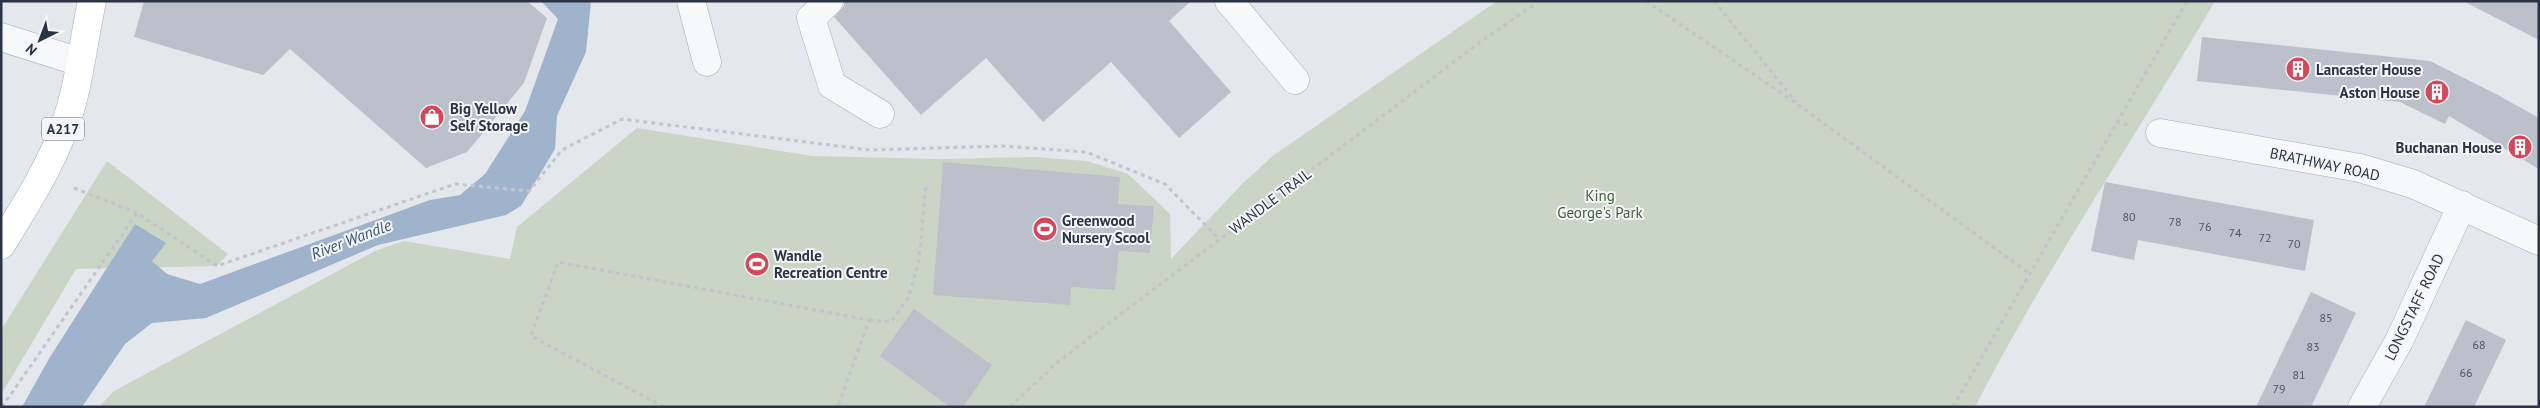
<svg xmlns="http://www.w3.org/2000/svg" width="2540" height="408" font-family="'PT Sans',sans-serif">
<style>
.green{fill:#c9d6c5}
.water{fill:#9fb4cc}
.building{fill:#bbc0ca}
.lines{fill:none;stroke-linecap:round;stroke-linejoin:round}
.minor-casing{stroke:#a9aeb7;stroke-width:29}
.major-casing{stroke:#a3abb8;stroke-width:29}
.path{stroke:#c2c5cb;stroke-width:3;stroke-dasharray:4 4;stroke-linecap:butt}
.minor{stroke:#f7f8fa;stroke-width:28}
.major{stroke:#fff;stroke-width:28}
.labels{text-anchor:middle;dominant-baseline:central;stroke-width:4;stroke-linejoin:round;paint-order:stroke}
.number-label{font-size:12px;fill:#4f5766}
.shield{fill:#f4f6f9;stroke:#676e7b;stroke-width:1}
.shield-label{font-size:14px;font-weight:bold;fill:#2b3445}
.poi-label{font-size:15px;font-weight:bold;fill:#2b3445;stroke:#f4f6f9;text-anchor:start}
.street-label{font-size:15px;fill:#2b3445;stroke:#f4f6f9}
.park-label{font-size:15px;fill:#3f6138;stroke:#f4f6f9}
.water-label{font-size:16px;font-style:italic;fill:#34527a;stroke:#f4f6f9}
</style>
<rect width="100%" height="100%" fill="#e4e7ec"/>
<!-- green -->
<path class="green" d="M1497 1H2215C2136 137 2047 267 1975 407H99L114 391 375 251 404 241 510 259 517 227 637 128 812 156 940 159 1034 157 1087 161 1128 174 1170 214 1171 259 1243 183 1274 155Z
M107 161 228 254 217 266 76 269 1 395V330Z"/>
<!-- water -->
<path class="water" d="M541 1H591L586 52 557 116 555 149 521 206 506 215 378 245 206 318 152 323 125 344 82 407H22L50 357 135 224 166 243 152 261 167 274 200 284 430 200 460 195 485 174 525 111 558 19Z"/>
<!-- building -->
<path class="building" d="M144 1H527L547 18 524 83 467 152 426 168 290 49 263 75 134 37Z
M844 1H1191L1169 21 1231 92 1179 138 1111 62 1043 122 986 58 921 115 834 17 844 6Z
M2463 1H2539V40Z
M2202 37 2430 61 2496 94 2539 118V169L2449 116 2445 124 2400 102 2197 81Z
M943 162 1120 177 1118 204 1154 206 1150 253 1119 251 1115 290 1071 287 1070 305 933 295Z
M2105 182 2314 220 2305 271 2138 240 2134 260 2091 251Z
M2311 292 2356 313 2311 407H2256Z
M914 309 992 365 963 407H950L880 356Z
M2466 320 2506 340 2474 407H2424Z"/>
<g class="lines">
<defs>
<path id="minor" d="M691 1 707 62
M829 1 811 18 832 85 880 114
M1229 1 1295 80
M1 37 80 62
M2160 133 2360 168 2413 184 2539 241
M2362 407 2399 341 2462 205"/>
<path id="major" d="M1 245C24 208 49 169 64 128 79 88 83 43 92 1"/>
</defs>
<!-- minor casing -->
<use href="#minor" class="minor-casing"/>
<!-- major casing -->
<use href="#major" class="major-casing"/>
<!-- path -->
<path class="path" d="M1646 1 1800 106 2030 274
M1714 1 1796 102
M2116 122 2128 125
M74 188 137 213
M869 320 891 322 909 296 919 261 926 183
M2 407 137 213 217 266 455 184 529 191 562 150 622 119 870 150 1002 146 1086 152 1165 184 1219 239
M664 407 531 336 558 262 869 320 838 407
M1010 407 1059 361 1479 43 1532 6 1535 1
M1953 407 2187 1"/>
<!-- minor -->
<use href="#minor" class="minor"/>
<!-- major -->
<use href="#major" class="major"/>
</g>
<!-- icons -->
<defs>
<symbol id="building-disc" viewBox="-11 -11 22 22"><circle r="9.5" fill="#d1495b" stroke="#f4f6f9"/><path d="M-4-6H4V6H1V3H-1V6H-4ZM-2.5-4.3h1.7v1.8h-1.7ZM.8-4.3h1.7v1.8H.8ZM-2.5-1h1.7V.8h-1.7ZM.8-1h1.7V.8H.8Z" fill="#fff"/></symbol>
<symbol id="shop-disc" viewBox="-11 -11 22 22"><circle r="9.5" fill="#d1495b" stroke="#f4f6f9"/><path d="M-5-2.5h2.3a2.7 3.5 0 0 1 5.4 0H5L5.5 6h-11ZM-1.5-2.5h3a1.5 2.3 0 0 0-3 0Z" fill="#fff"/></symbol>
<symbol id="stadium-disc" viewBox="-11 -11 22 22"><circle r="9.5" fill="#d1495b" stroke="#f4f6f9"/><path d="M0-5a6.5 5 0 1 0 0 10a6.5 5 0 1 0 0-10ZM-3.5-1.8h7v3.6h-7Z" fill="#fff"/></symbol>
</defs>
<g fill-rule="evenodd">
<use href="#building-disc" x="2284" y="55" width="28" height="28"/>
<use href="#building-disc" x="2423" y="78" width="28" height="28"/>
<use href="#shop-disc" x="418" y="103" width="28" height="28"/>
<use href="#building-disc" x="2506" y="133" width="28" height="28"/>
<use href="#stadium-disc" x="1031" y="215" width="28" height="28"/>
<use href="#stadium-disc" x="743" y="250" width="28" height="28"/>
</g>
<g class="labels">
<!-- number labels -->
<g class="number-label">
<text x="2129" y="216">80</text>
<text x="2175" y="221">78</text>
<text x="2205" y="226">76</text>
<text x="2235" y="232">74</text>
<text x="2265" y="237">72</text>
<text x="2294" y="243">70</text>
<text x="2326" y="317">85</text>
<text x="2479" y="344">68</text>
<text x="2313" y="346">83</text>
<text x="2466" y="372">66</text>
<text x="2299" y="374">81</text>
<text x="2279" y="388">79</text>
</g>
<!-- shield labels -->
<rect class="shield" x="42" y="117.5" width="42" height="23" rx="4"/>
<g class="shield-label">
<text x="63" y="129">A217</text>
</g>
<!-- poi labels -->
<g class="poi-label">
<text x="2316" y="69">Lancaster House</text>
<text x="2420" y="92" text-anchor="end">Aston House</text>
<text x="450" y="108">Big Yellow<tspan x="450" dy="17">Self Storage</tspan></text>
<text x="2502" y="147" text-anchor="end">Buchanan House</text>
<text x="1062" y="220">Greenwood<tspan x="1062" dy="17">Nursery Scool</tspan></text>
<text x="774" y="255">Wandle<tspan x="774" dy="17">Recreation Centre</tspan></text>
</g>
<!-- street labels -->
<g class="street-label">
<text transform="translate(2325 164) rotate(12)">BRATHWAY ROAD</text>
<text transform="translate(1270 201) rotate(-37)">WANDLE TRAIL</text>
<text transform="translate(2414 307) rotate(-64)">LONGSTAFF ROAD</text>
</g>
<!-- park labels -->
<g class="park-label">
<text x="1600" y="195">King<tspan x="1600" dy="17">George's Park</tspan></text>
</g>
<!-- water labels -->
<g class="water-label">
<text transform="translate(351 239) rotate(-21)">River Wandle</text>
</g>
</g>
<!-- border -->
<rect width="2540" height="408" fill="none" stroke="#2b3445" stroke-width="5"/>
<!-- north arrow -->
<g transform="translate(40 40) rotate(222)" stroke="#f4f6f9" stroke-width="4" paint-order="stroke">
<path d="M0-4L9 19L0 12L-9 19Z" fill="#2b3445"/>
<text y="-8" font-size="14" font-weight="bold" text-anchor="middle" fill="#2b3445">N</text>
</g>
</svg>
